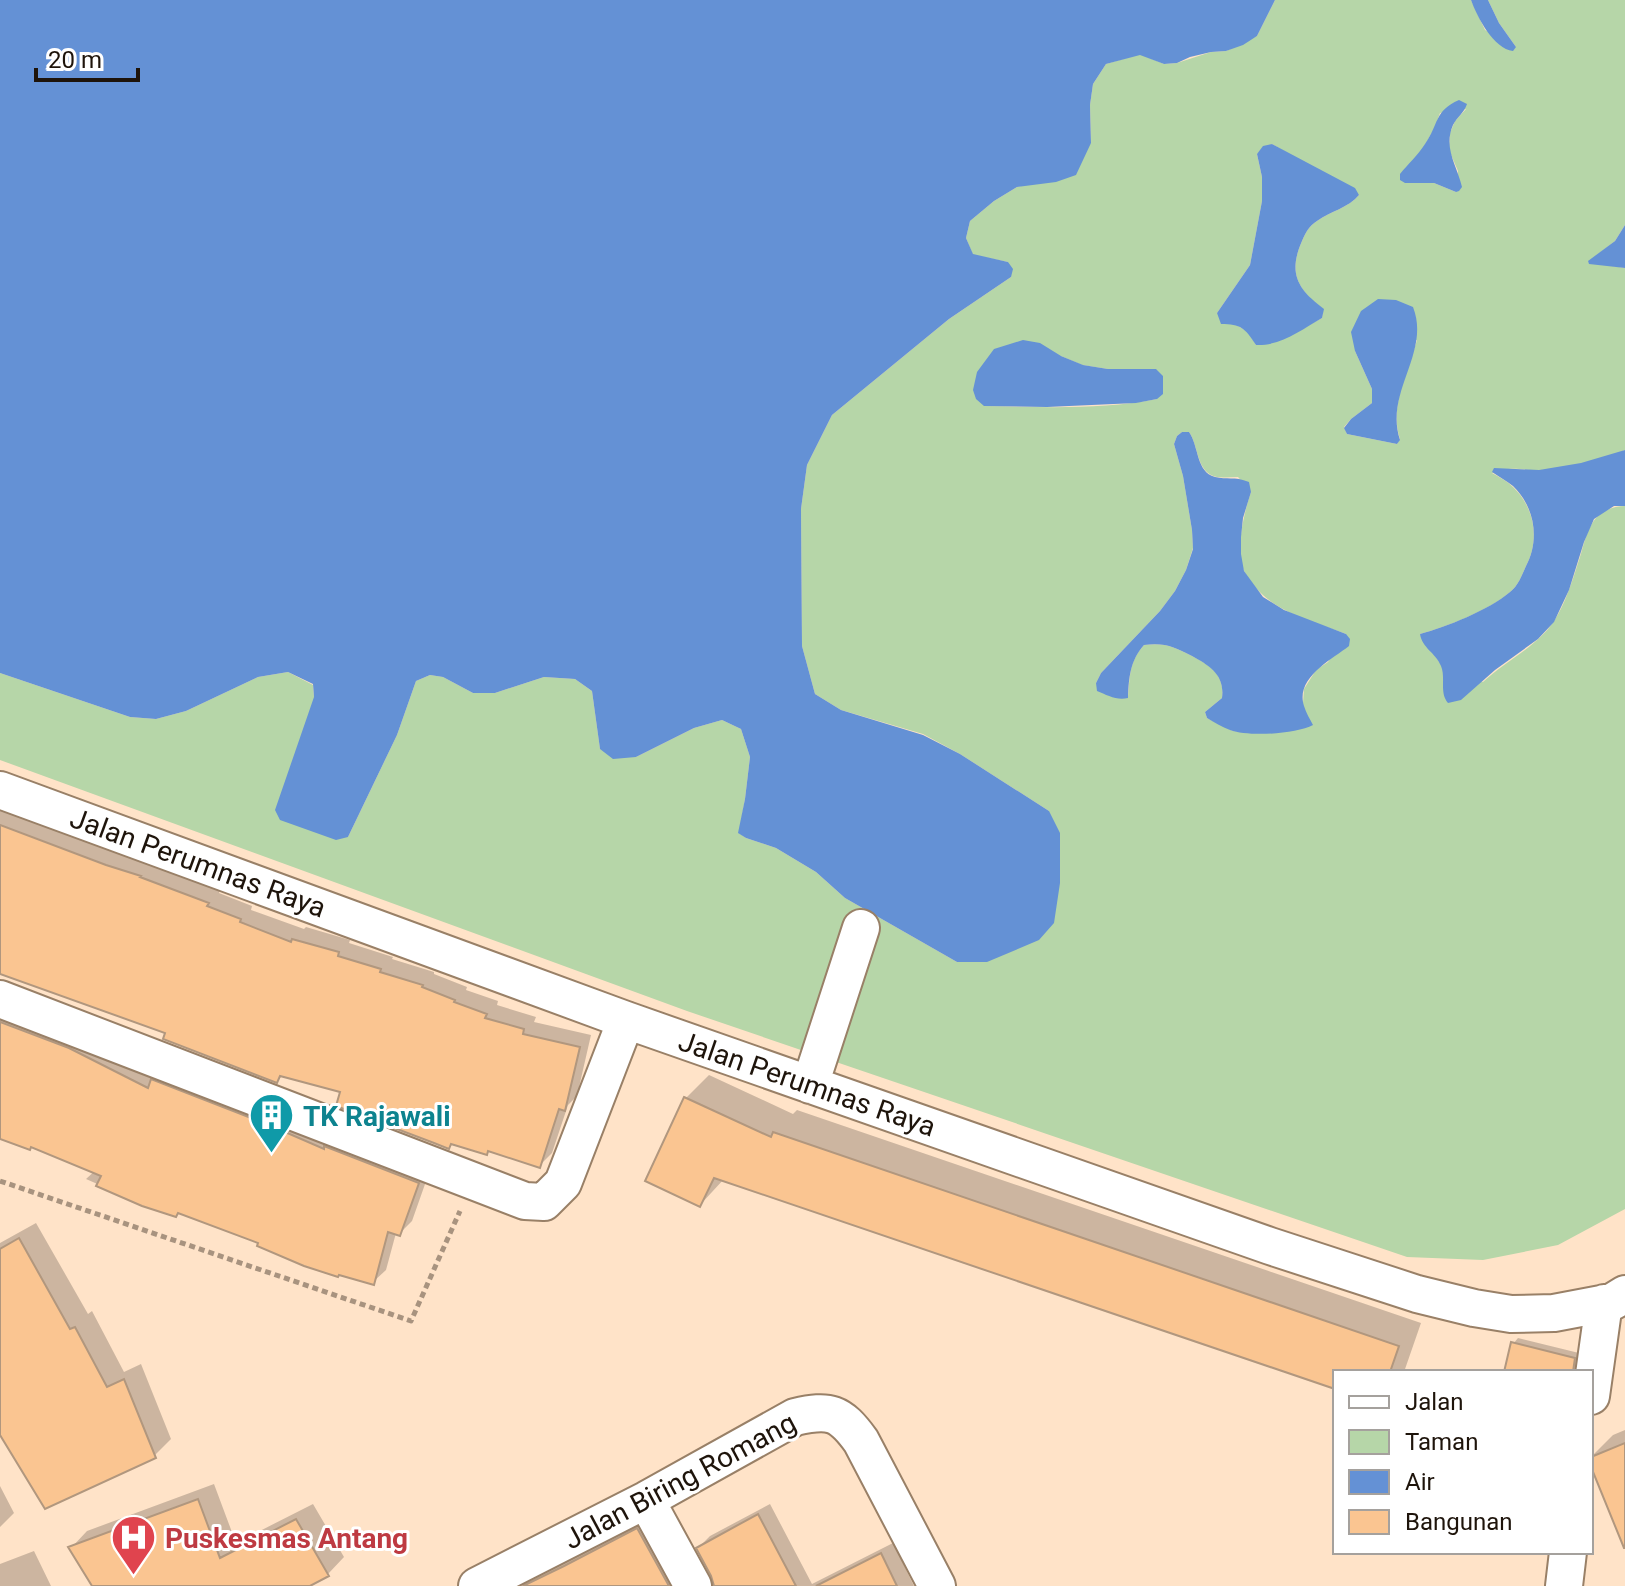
<svg xmlns="http://www.w3.org/2000/svg" width="1625" height="1586" font-family="Roboto,sans-serif">
<style>
.green{fill:#b6d6a8;fill-rule:evenodd}
.water{fill:#6491d5}
.shadow{fill:#0003}
.building{fill:#fac591;stroke:#b1977e;stroke-width:2}
.lines{fill:none;stroke-linecap:round;stroke-linejoin:round}
.minor-casing{stroke:#998067;stroke-width:40}
.path{stroke:#a8937f;stroke-width:5;stroke-dasharray:6 4;stroke-linecap:butt}
.minor{stroke:#fff;stroke-width:36}
.labels{text-anchor:middle;dominant-baseline:central;stroke-width:6;stroke-linejoin:round;paint-order:stroke}
.street-label{font-size:28px;fill:#1e140b;stroke:#fff}
.culture-label{font-size:28px;font-weight:bold;fill:#0d838f;stroke:#fff;text-anchor:start}
.health-label{font-size:28px;font-weight:bold;fill:#be3a42;stroke:#fff;text-anchor:start}
</style>
<rect width="100%" height="100%" fill="#ffe3c8"/>
<!-- green -->
<path class="green" d="M1275 0H1471L1485 30 1516 47 1499 23 1488 0H1625V225L1615 241 1588 262 1625 268V450C1601 461 1563 470 1537 470 1519 470 1510 466 1492 473 1499 477 1507 481 1513 487 1535 508 1540 540 1526 566 1522 575 1518 586 1510 592 1490 610 1446 627 1420 634L1442 666 1483 682C1505 661 1537 647 1554 621 1565 604 1572 582 1578 563 1583 549 1585 534 1593 522 1600 511 1613 506 1625 506V1209L1558 1245 1483 1260 1407 1257 687 1011 0 760V673L130 717 156 719 186 711 258 677 288 672 313 685 314 697 348 837 397 735 416 681 430 675 443 677 473 693H495L544 677 575 679 592 691 600 749 636 757 694 728 722 720 741 729 750 757 745 799 739 833 746 838 776 848 816 872 845 898 957 962 1049 811 960 754 923 734 841 710 815 694 802 646 801 509 807 465 832 415 949 319 1011 277 1008 262 973 255 966 238 970 221 994 201 1017 187 1034 183 1091 143 1090 105 1093 84 1106 64 1140 54 1164 64 1177 63 1211 52 1226 51 1257 36ZM1466 109 1455 121 1450 133 1449 150 1458 171 1456 192 1434 183H1415L1425 145 1435 127 1440 113ZM1272 144 1359 195C1348 208 1331 211 1317 221 1309 226 1306 232 1302 241 1288 273 1297 289 1323 309L1322 318 1305 327 1256 345 1248 332 1217 313 1250 265 1262 201V177L1257 154ZM1417 340C1408 371 1389 407 1400 439L1397 444 1347 434 1344 427 1351 419 1372 403V389L1355 351ZM1061 356 1082 365 1108 369H1156L1157 399C1101 410 1041 407 984 406ZM1182 432H1189C1199 446 1196 473 1217 477 1223 478 1231 477 1238 477L1251 492C1244 513 1235 549 1244 571 1251 586 1269 602 1283 609 1303 620 1325 626 1346 634L1328 662 1316 670 1304 689 1303 703 1282 732 1255 733 1233 731 1207 718 1205 712 1222 698C1225 675 1211 666 1192 656 1175 647 1164 642 1144 645 1129 662 1130 676 1128 697L1096 683 1101 673 1160 611 1175 591 1186 570 1193 548 1192 530 1183 476 1174 444 1177 436Z"/>
<!-- water -->
<path class="water" d="M0 0H1275L1257 36 1243 45 1226 51 1211 52 1190 57 1177 63 1164 64 1140 55 1106 64 1093 84 1090 105 1091 143 1076 175 1056 182 1017 187 994 201 970 221 966 238 973 254 1008 262 1013 269 1011 277 949 319 832 415 807 465 801 509 802 646 815 694 841 710 923 735 960 754 1049 811 1060 833V883L1054 923 1039 940 987 962H957L845 898 816 872 776 848 746 838 738 833 745 799 750 757 741 729 722 720 694 728 636 757 613 759 600 749 592 691 575 679 544 677 495 693H473L443 677 430 675 416 681 397 735 348 837 336 840 280 820 275 810 314 697 313 684 288 672 258 677 186 711 156 719 130 717 0 673Z
M1471 0H1488L1499 23 1516 47 1513 51C1494 49 1477 17 1471 0Z
M1459 100 1467 104C1464 113 1457 117 1453 125 1443 148 1457 165 1462 187L1459 191 1456 192 1434 183H1405L1400 180V174C1408 164 1418 155 1425 144 1439 124 1434 111 1459 100Z
M1272 144 1355 188 1359 195C1348 208 1331 211 1317 221 1309 226 1306 232 1302 241 1288 273 1297 289 1324 309L1322 318C1301 330 1281 346 1256 345 1245 328 1241 324 1221 324L1217 313 1250 265 1262 201V177L1257 154 1263 146Z
M1625 225V268L1589 264 1588 261 1615 241Z
M1378 299 1396 300 1413 307C1431 353 1384 392 1400 440L1397 444 1347 434 1344 428 1351 419 1372 403V389L1355 351 1351 332 1361 311Z
M1023 340 1040 343 1061 356 1083 365 1108 369H1156L1163 376V394L1157 399 1136 403 1047 407 984 406 976 399 973 390 977 372 994 349Z
M1182 432H1189C1199 446 1196 472 1215 477 1227 480 1234 476 1249 482L1251 492 1243 518 1241 537V554L1244 571 1263 597 1284 610 1346 634 1350 639 1349 646C1331 660 1295 678 1304 706 1306 713 1310 719 1313 725 1296 734 1249 737 1230 730 1222 727 1214 722 1207 718L1205 712 1222 698C1225 675 1210 666 1192 656 1175 647 1164 642 1144 645 1130 661 1129 677 1128 698 1117 701 1107 695 1097 691L1096 683 1101 673 1160 611 1175 591 1186 570 1193 549 1192 530 1183 476 1174 444 1177 436Z
M1625 450V506H1614L1594 519 1584 542 1569 590 1554 622 1538 639 1495 670 1461 700 1448 703C1439 692 1446 678 1441 666 1436 653 1422 648 1420 634 1446 627 1489 610 1510 592 1518 586 1522 575 1526 566 1540 540 1535 507 1513 486 1507 481 1499 477 1492 472L1494 468 1539 470 1581 463Z"/>
<!-- shadow -->
<path class="shadow" d="M0 808 120 853 152 863 220 890 219 893 252 906 251 910 304 929 306 927 350 940 349 943 393 957 392 959 434 972V974L467 987 466 990 498 1001 497 1005 536 1017 534 1022 591 1035 577 1096 568 1105 552 1153 539 1166 342 1090 283 1075 277 1081 168 1032 0 972Z
M0 1002 430 1170 412 1221 399 1234 396 1233 386 1270 373 1282 179 1211 143 1204 86 1179 98 1168 0 1135Z
M709 1075 793 1114 797 1110 1421 1323 1404 1372H1335V1387L724 1179 700 1205 686 1098Z
M36 1223 88 1314 92 1311 124 1372 141 1364 171 1439 154 1456 0 1432V1243Z
M1518 1338 1579 1353 1577 1372H1506L1513 1344Z
M1625 1430V1515L1591 1462V1457L1613 1435Z
M214 1484 236 1543 313 1504 344 1557 328 1574 306 1586H94L71 1548 87 1531Z
M0 1486 14 1513 0 1527Z
M770 1504 812 1584 893 1543 914 1586H716L698 1548 710 1536Z
M649 1518 687 1586H521L527 1580Z
M34 1551 51 1586H0V1564Z"/>
<!-- building -->
<path class="building" d="M0 825 106 865 141 876 140 877 209 903 207 906 241 919 240 922 291 942 292 939 339 952 338 956 381 969 380 972 423 985 422 987 455 1000 454 1002 487 1014 485 1018 524 1029 523 1034 580 1047 565 1111 559 1109 540 1168 488 1151 487 1155 451 1144 449 1149 434 1143 336 1106 340 1092 280 1076 277 1083 163 1039 165 1033 0 974Z
M0 1022 69 1048 148 1088 151 1079 269 1125 324 1149V1146L419 1183 400 1236 388 1232 374 1285 339 1275 338 1277 304 1266 257 1246 258 1243 178 1213 176 1217 142 1206 96 1186 101 1176 31 1147 30 1150 0 1139Z
M684 1097 771 1137 773 1132 1399 1346 1390 1372H1335V1389L714 1178 700 1207 645 1181Z
M19 1238 70 1329 75 1327 107 1387 124 1379 156 1458 45 1509 0 1435V1249Z
M1511 1342 1575 1358 1573 1372H1504Z
M1625 1443V1548H1624L1591 1467V1457Z
M198 1499 220 1558 296 1519 329 1576 310 1586H92L68 1547Z
M758 1514 796 1586H714L711 1576 696 1548Z
M637 1528 669 1586H523L564 1566Z
M881 1553 897 1586H816Z"/>
<g class="lines">
<defs>
<path id="minor" d="M0 790 626 1020 1270 1246 1417 1294 1474 1308 1511 1314 1554 1313 1612 1302 1625 1294
M0 999 473 1181 525 1201 544 1202 563 1183 626 1020
M810 1085 861 928
M1591 1396 1604 1303
M646 1500 693 1586
M477 1586 646 1500 795 1417C830 1409 840 1412 861 1441L937 1586
M1564 1586 1568 1552"/>
</defs>
<!-- minor casing -->
<use href="#minor" class="minor-casing"/>
<!-- path -->
<path class="path" d="M0 1181 411 1321 460 1211"/>
<!-- minor -->
<use href="#minor" class="minor"/>
</g>
<!-- icons -->
<defs>
<symbol id="building-pin" viewBox="-11 -11 22 30"><path d="M0 17L-7.5 6A9.5 9.5 0 1 1 7.5 6Z" fill="#0f9aa8" stroke="#fff"/><path d="M-4-6H4V6H1V3H-1V6H-4ZM-2.5-4.3h1.7v1.8h-1.7ZM.8-4.3h1.7v1.8H.8ZM-2.5-1h1.7V.8h-1.7ZM.8-1h1.7V.8H.8Z" fill="#fff"/></symbol>
<symbol id="hospital-pin" viewBox="-11 -11 22 30"><path d="M0 17L-7.5 6A9.5 9.5 0 1 1 7.5 6Z" fill="#e0444e" stroke="#fff"/><path d="M-5-5h3v3.5h4V-5h3V5h-3V1.5h-4V5h-3Z" fill="#fff"/></symbol>
</defs>
<g fill-rule="evenodd">
<use href="#building-pin" x="246" y="1090" width="51" height="69"/>
<use href="#hospital-pin" x="108" y="1512" width="51" height="69"/>
</g>
<g class="labels">
<!-- street labels -->
<g class="street-label">
<text transform="translate(198 863) rotate(20)">Jalan Perumnas Raya</text>
<text transform="translate(807 1084) rotate(19)">Jalan Perumnas Raya</text>
<text transform="translate(680 1481) rotate(-28)">Jalan Biring Romang</text>
</g>
<!-- culture labels -->
<g class="culture-label">
<text x="303" y="1116">TK Rajawali</text>
</g>
<!-- health labels -->
<g class="health-label">
<text x="165" y="1538">Puskesmas Antang</text>
</g>
</g>
<!-- legend -->
<rect x="1333" y="1370" width="260" height="184" fill="#ffffff" stroke="#a5a19d" stroke-width="2"/>
<rect x="1349" y="1396" width="40" height="12" fill="#ffffff" stroke="#a5a19d" stroke-width="2"/>
<text x="1405" y="1410" font-size="24" fill="#1e140b">Jalan</text>
<rect x="1349" y="1430" width="40" height="24" fill="#b6d6a8" stroke="#a5a19d" stroke-width="2"/>
<text x="1405" y="1450" font-size="24" fill="#1e140b">Taman</text>
<rect x="1349" y="1470" width="40" height="24" fill="#6491d5" stroke="#a5a19d" stroke-width="2"/>
<text x="1405" y="1490" font-size="24" fill="#1e140b">Air</text>
<rect x="1349" y="1510" width="40" height="24" fill="#fac591" stroke="#a5a19d" stroke-width="2"/>
<text x="1405" y="1530" font-size="24" fill="#1e140b">Bangunan</text>
<!-- scale -->
<path d="M36 68v12h102v-12" fill="none" stroke="#1e140b" stroke-width="4"/>
<text x="48" y="68" font-size="24" fill="#1e140b" stroke="#ffffff" stroke-width="6" paint-order="stroke">20 m</text>
</svg>
